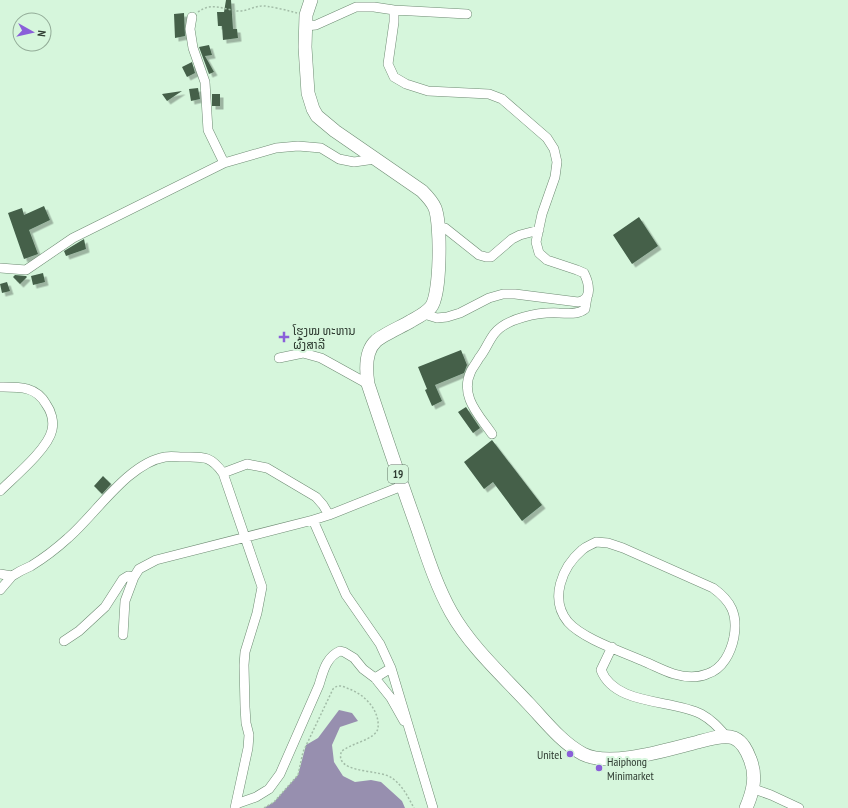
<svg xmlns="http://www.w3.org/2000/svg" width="848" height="808" font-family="'PT Sans Narrow','Noto Sans Lao',sans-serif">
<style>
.water{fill:#978faf}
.building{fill:#44604a;filter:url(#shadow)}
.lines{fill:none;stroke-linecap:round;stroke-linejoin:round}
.minor-casing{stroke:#6e8b73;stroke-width:10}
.highway-casing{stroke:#6e8b73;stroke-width:14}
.path{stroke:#a2bca7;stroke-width:1.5;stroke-dasharray:2 2;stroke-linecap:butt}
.minor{stroke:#fff;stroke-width:9}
.highway{stroke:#fff;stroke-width:13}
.poi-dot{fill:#8a5fd9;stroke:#d6f6dc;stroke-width:1.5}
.labels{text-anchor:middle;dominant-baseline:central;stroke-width:4;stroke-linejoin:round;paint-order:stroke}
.shield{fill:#d6f6dc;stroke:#617465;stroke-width:1}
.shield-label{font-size:11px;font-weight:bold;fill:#2f3c32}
.poi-label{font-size:12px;fill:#2f3c32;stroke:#d6f6dc;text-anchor:start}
</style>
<defs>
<filter id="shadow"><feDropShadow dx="3.5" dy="3.5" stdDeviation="0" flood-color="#0004"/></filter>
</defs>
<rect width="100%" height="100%" fill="#d6f6dc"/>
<!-- water -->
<path class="water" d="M339 710 352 713 358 721 340 727 332 745 334 762 343 776 355 782 371 780 381 782 402 801 405 808H264L274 802 298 775 306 745 318 738Z"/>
<!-- building -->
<path class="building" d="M226 0H231L233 29H237L238 38 223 40 222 26H218L217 12H224Z
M184 13 185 36 175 38 174 14Z
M209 45 212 55 205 56 214 72 209 74 199 47Z
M192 62 195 73 187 77 182 67Z
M198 88 200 99 191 101 189 89Z
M182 91 167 101 162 94Z
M212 94H220V106H212Z
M44 206 50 220 29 230 38 254 24 259 8 213 22 208 24 215Z
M639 217 658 246 632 264 613 235Z
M84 239 86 249 66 256 64 251Z
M43 273 45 282 33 285 31 276Z
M15 275 26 276 27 277 20 284 13 277Z
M7 282 10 291 2 293 0 284Z
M461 350 467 365 464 373 435 385 442 401 432 406 425 390 427 389 418 367Z
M466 407 480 428 473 433 458 412Z
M492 440 542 505 522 521 493 482 484 489 464 462Z
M103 476 111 484 102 494 94 486Z"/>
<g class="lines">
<defs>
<path id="minor" d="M394 10V22L388 64 394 77 406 84 428 91 489 94 502 99 547 138 554 149 557 162 555 177 542 214 536 242 539 253 547 260 577 270 584 273C589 283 593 300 578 302L515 294H503L489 298 460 313 447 317 437 318 424 314
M192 17 190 29 193 48 205 82 208 130 224 163
M305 26 316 25 356 7H374L394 10 467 14
M438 228H445L479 255 486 257H491L512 239 520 235 539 230
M0 268 26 270 73 238 224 163 276 148 298 146 321 148 339 159 354 162 375 159
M279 358 303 353 321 358 368 384
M0 387C19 387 36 386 46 404 51 411 54 421 52 430 48 449 14 477 0 491
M492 434C479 415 459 396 471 371 473 367 477 362 479 358 485 351 488 342 494 334 506 318 539 312 559 313 568 313 578 315 585 309L587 297
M223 473 247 464 267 468 316 497 323 505 329 515
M313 520 346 595 380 644 391 668 433 808
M596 542 608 543 623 548 713 588C731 601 738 614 734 637 731 652 723 669 707 674 697 678 684 677 674 674 664 671 653 665 643 661 623 652 583 639 568 622 549 599 562 567 582 550 586 546 591 545 596 542Z
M0 574 12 576C18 572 24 569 31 566 44 558 57 548 68 538 95 515 128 463 165 457 171 456 177 457 183 457 203 457 210 455 223 473L262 587 257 613 245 652 244 665 245 707 246 723 249 735 248 748 235 808
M0 590 12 576
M123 635 125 601 134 577 139 569 156 560 313 520 329 515 402 486
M64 641 79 631 105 607 123 579 128 576 134 577
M612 647 601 670C615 706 672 699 701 714 712 720 718 727 726 736
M375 678 391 668
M754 789 771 795 799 808
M236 804 256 797 269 789 280 774 319 685C323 672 326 657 340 651L344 652 354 658 363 669 375 678 391 698 404 721"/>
<path id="highway" d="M311 0 306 15 305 47 308 93 313 109 317 116 335 131 422 191C427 196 432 201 435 208 441 224 441 294 431 307 425 314 418 317 411 321 403 326 382 335 376 341 365 351 366 371 368 384 384 432 400 480 417 527 427 556 436 585 451 612 470 646 502 675 529 704 545 721 562 743 583 754 611 768 669 749 698 742 709 739 724 734 734 738 743 742 747 751 750 759 757 776 753 792 746 808"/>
</defs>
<!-- minor casing -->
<use href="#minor" class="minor-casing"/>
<!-- highway casing -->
<use href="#highway" class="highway-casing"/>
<!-- path -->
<path class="path" d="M198 12C211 2 223 9 237 11 245 12 252 7 261 6 266 5 290 11 297 13
M264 808 274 802 298 775 303 752 333 689C338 684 343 686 349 689 364 694 380 710 378 728 376 740 350 743 341 752 341 754 340 757 341 759 345 773 381 770 392 778 403 786 408 797 414 808"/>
<!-- minor -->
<use href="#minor" class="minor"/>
<!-- highway -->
<use href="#highway" class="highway"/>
</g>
<!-- markers -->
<g class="poi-dot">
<path d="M282 331h4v4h4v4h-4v4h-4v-4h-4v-4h4z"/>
<circle cx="570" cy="754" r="4"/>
<circle cx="599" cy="768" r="4"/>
</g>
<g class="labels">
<!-- shield labels -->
<rect class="shield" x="388" y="465" width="20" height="18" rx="3"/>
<g class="shield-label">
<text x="398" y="474">19</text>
</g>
<!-- poi labels -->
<g class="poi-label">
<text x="293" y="330">ໂຮງໝ ທະຫານ<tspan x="293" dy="14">ຜົ້ງສາລີ</tspan></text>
<text x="562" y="754" text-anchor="end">Unitel</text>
<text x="607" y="761">Haiphong<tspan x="607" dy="14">Minimarket</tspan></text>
</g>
</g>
<!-- north arrow -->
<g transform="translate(32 32) rotate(98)"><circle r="19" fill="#d6f6dc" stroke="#93ac98"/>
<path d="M0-3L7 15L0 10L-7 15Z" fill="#8a5fd9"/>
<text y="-6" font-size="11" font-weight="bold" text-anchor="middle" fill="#2f3c32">N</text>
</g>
</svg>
